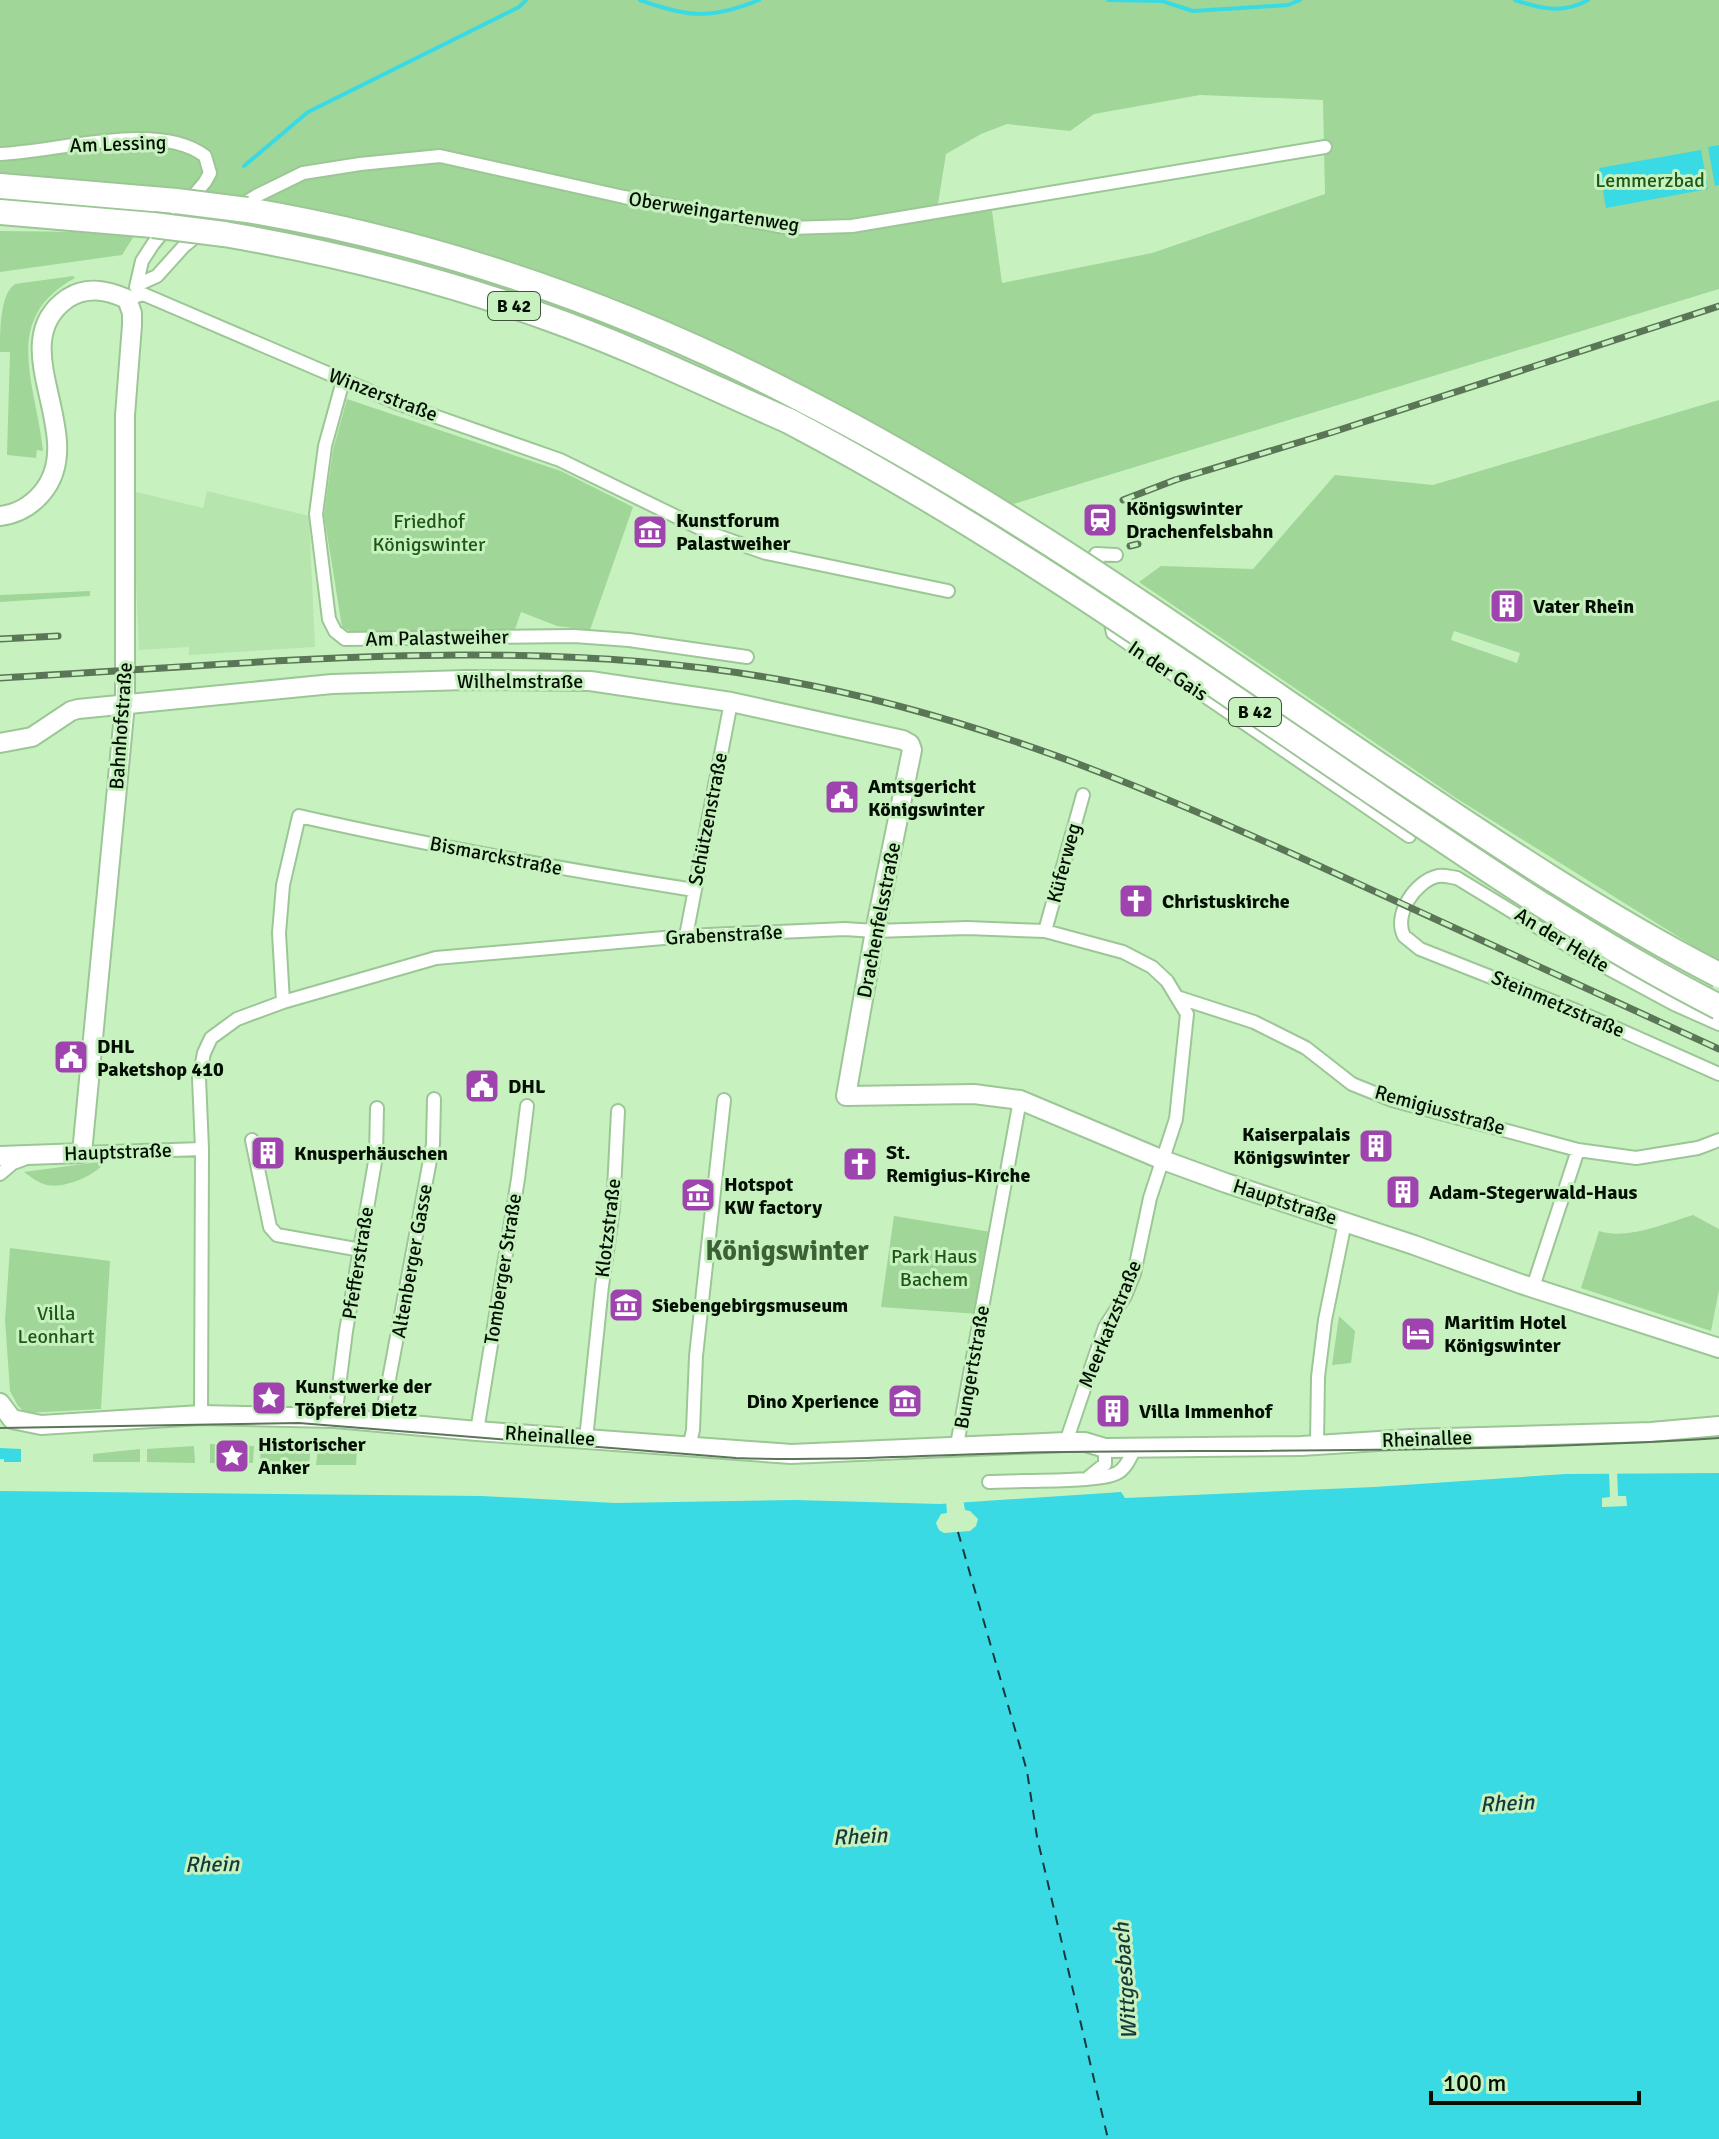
<svg xmlns="http://www.w3.org/2000/svg" width="1719" height="2139" font-family="Signika,sans-serif">
<style>
.built{fill:#b6e5ae}
.green{fill:#a0d697;fill-rule:evenodd}
.water{fill:#3adae4}
.pier{fill:#c7f2c0}
.lines{fill:none;stroke-linecap:round;stroke-linejoin:round}
.stream{stroke:#3adae4;stroke-width:4}
.ferry{stroke:#18383a;stroke-width:2;stroke-dasharray:10 8;stroke-linecap:butt}
.street-casing{stroke:#9dc697;stroke-width:16}
.secondary-casing{stroke:#9dc697;stroke-width:22}
.highway-casing{stroke:#9dc697;stroke-width:28}
.street{stroke:#fff;stroke-width:12}
.secondary{stroke:#fff;stroke-width:18}
.highway{stroke:#fff;stroke-width:24}
.tram{stroke:#5b7557;stroke-width:2}
.rail-casing{stroke:#5b7557;stroke-width:7}
.rail{stroke:#c7f2c0;stroke-width:4;stroke-dasharray:12;stroke-linecap:butt}
.highway-bridge-casing{stroke:#9dc697;stroke-width:28;stroke-linecap:butt}
.highway-bridge{stroke:#fff;stroke-width:24}
.labels{text-anchor:middle;dominant-baseline:central;stroke-width:6;stroke-linejoin:round;paint-order:stroke}
.shield{fill:#c7f2c0;stroke:#3e533b;stroke-width:2}
.shield-label{font-size:18px;font-weight:bold;fill:#030f02}
.street-label{font-size:20px;fill:#030f02;stroke:#c7f2c0}
.park-label{font-size:20px;fill:#1f5816;stroke:#c7f2c0}
.poi-label{font-size:20px;font-weight:bold;fill:#030f02;stroke:#c7f2c0;text-anchor:start}
.water-label{font-size:22px;font-style:italic;fill:#18383a;stroke:#c7f2c0}
.district-label{font-size:28px;font-weight:bold;fill:#3c6136;stroke:#c7f2c0}
</style>
<rect width="100%" height="100%" fill="#c7f2c0"/>
<!-- built -->
<path class="built" d="M132 491 203 508 207 491 309 516 315 647 189 655V647L139 650Z"/>
<!-- green -->
<path class="green" d="M0 0H1719V289L1010 505 512 265 0 177ZM1200 95 1323 100 1325 194 1152 253 1002 283 992 211 936 216 946 154 981 134 1007 124 1070 131 1094 114Z
M0 231 86 232 134 236 122 255 0 272Z
M73 276 75 278C0 319 36 382 43 451L37 450 36 458 7 455 10 352H0C0 330 0 294 15 284Z
M347 399 561 471 633 507 590 630 557 626 521 612 515 629 355 634 342 627 324 515 333 450Z
M1719 400V962L1456 798 1139 582 1161 566 1253 569 1335 475 1433 485ZM1454 631 1520 653 1517 663 1451 640Z
M90 591V596L0 602V595Z
M106 1161C97 1175 64 1189 47 1185 38 1183 31 1177 24 1172Z
M1693 1215 1719 1229V1290L1711 1331 1581 1288 1599 1231C1627 1240 1664 1224 1693 1215Z
M894 1216 991 1232 978 1314 881 1307Z
M10 1248 110 1261 101 1409 26 1413 18 1406 10 1391 5 1320Z
M1339 1316 1355 1331 1351 1363 1332 1365Z
M210 1444 254 1446 253 1463H210Z
M261 1445 311 1447 309 1464 260 1463Z
M194 1446 195 1463 147 1462V1449Z
M318 1447 357 1449 356 1465H316Z
M140 1449V1462H93V1454Z"/>
<!-- water -->
<path class="water" d="M1719 145V185L1715 186 1708 147Z
M1701 150 1708 189 1606 208 1599 168Z
M0 1448 21 1449V1462H4V1459H0Z
M1719 1473V2139H0V1491L482 1496 615 1503 795 1500 940 1504 1121 1492 1125 1498 1374 1487 1565 1474Z"/>
<!-- pier -->
<path class="pier" d="M1617 1469 1618 1496H1626L1627 1506 1602 1507V1498L1610 1497 1609 1470Z
M963 1499 965 1510 970 1511 978 1519 976 1526 970 1531 944 1533 939 1530 936 1523 941 1514 947 1513 946 1500Z"/>
<g class="lines">
<!-- stream -->
<path class="stream" d="M640 0C687 17 711 20 759 0
M1108 0 1162 1 1193 11 1288 5 1300 0
M1515 0C1541 9 1563 14 1588 0
M244 166 308 112 519 7 526 0"/>
<!-- ferry -->
<path class="ferry" d="M958 1532 1027 1771 1037 1837 1108 2139"/>
<defs>
<path id="street" d="M0 154C57 152 158 120 205 156L210 173 205 182 153 244 142 261 136 287
M137 285 157 276 184 246 215 221 256 196 303 173 360 164 440 156 624 197 790 228 852 226 1325 147
M127 299 143 294 397 403 560 460 712 534 766 553 948 591
M343 381 325 446 316 514 329 619 335 631 345 639 574 636 629 640 747 657
M1100 574 1096 554 1116 555
M1109 615 1113 633 1409 836
M1045 931 1083 795
M686 936 731 702
M1180 998 1254 1022 1306 1048 1352 1084 1392 1100 1578 1150 1636 1158 1698 1148 1719 1140
M283 1002 279 933 283 885 299 816C430 846 561 869 694 890
M1719 1024 1674 1004 1585 956 1457 878C1450 877 1444 875 1438 876 1415 881 1393 915 1404 936L1420 949 1577 1011 1719 1074
M252 1140 270 1227 277 1235 361 1250
M82 1153 202 1149
M0 1174 13 1163 24 1159
M1533 1287 1578 1150
M201 1415 202 1149 199 1078 204 1053 211 1038 237 1019 283 1002 436 958 686 936 845 929 875 931 967 928 1045 931 1123 952 1152 967 1167 981 1187 1014 1176 1119 1150 1198 1134 1274 1125 1296 1105 1327 1066 1442
M335 1418 346 1331 376 1156 377 1108
M381 1422 433 1144 434 1099
M477 1431 518 1179 527 1106
M586 1439 602 1286 613 1209 618 1111
M1317 1444 1318 1377 1325 1320 1345 1222
M957 1445 1020 1100
M689 1447 693 1430 696 1356 724 1100
M1089 1477 1105 1464V1448
M989 1482C1014 1480 1099 1483 1117 1473 1126 1469 1131 1456 1135 1448"/>
<path id="secondary" d="M0 516C17 514 31 506 42 493 91 435 0 344 68 298 87 286 107 290 127 299L132 313V325L125 415V704L82 1153 0 1156
M0 743 32 737 71 711 78 709 332 684 466 680 590 681 731 702 903 740 910 744 912 750 875 931 846 1096 974 1094 1020 1100 1163 1160 1226 1183 1414 1245 1521 1284 1719 1348
M0 1403 12 1419 41 1425 201 1415 335 1418 477 1431 791 1454 1066 1442H1085L1105 1448 1301 1446 1410 1439 1651 1432 1719 1426"/>
<path id="highway" d="M0 186 176 201
M247 210C443 243 627 308 803 400
M0 212 153 225
M224 234C335 253 443 280 548 318 630 347 709 386 789 421"/>
</defs>
<!-- street casing -->
<use href="#street" class="street-casing"/>
<!-- secondary casing -->
<use href="#secondary" class="secondary-casing"/>
<!-- highway casing -->
<use href="#highway" class="highway-casing"/>
<!-- street -->
<use href="#street" class="street"/>
<!-- secondary -->
<use href="#secondary" class="secondary"/>
<!-- highway -->
<use href="#highway" class="highway"/>
<!-- tram -->
<path class="tram" d="M0 1428 299 1423 736 1458C845 1462 954 1453 1064 1452 1282 1450 1501 1452 1719 1438"/>
<defs>
<path id="rail" d="M1123 500 1175 480 1333 432 1719 306
M1130 546 1138 544
M0 639 58 636
M0 678C259 664 525 633 782 680 972 714 1143 786 1317 865 1452 926 1585 988 1719 1049"/>
</defs>
<!-- rail casing -->
<use href="#rail" class="rail-casing"/>
<!-- rail -->
<use href="#rail" class="rail"/>
<defs>
<path id="highway-bridge" d="M176 201 247 210
M153 225 224 234
M803 400C1008 505 1194 640 1385 769 1494 842 1602 915 1719 975
M789 421C991 527 1176 659 1365 787 1480 865 1595 944 1719 1007"/>
</defs>
<!-- highway-bridge casing -->
<use href="#highway-bridge" class="highway-bridge-casing"/>
<!-- highway-bridge -->
<use href="#highway-bridge" class="highway-bridge"/>
</g>
<!-- icons -->
<defs>
<symbol id="station-square" viewBox="-11 -11 22 22"><rect x="-9" y="-9" width="18" height="18" rx="4" fill="#9f44af" stroke="#c7f2c0"/><path d="M-3-6H3Q5-6 5-4V2Q5 4 3 4L4.5 6H3L1.5 4h-3L-3 6H-4.5L-3 4Q-5 4-5 2V-4Q-5-6-3-6ZM-3.5-4v3h7v-3ZM-3.5 1v1.5H-2V1ZM2 1v1.5H3.5V1Z" fill="#fff"/></symbol>
<symbol id="museum-square" viewBox="-11 -11 22 22"><rect x="-9" y="-9" width="18" height="18" rx="4" fill="#9f44af" stroke="#c7f2c0"/><path d="M0-6L6-3V-2H-6V-3ZM-5-1h2V3h-2ZM-1-1h2V3h-2ZM3-1h2V3H3ZM-6 4H6V6H-6Z" fill="#fff"/></symbol>
<symbol id="building-square" viewBox="-11 -11 22 22"><rect x="-9" y="-9" width="18" height="18" rx="4" fill="#9f44af" stroke="#c7f2c0"/><path d="M-4-6H4V6H1V3H-1V6H-4ZM-2.5-4.3h1.7v1.8h-1.7ZM.8-4.3h1.7v1.8H.8ZM-2.5-1h1.7V.8h-1.7ZM.8-1h1.7V.8H.8Z" fill="#fff"/></symbol>
<symbol id="civic-square" viewBox="-11 -11 22 22"><rect x="-9" y="-9" width="18" height="18" rx="4" fill="#9f44af" stroke="#c7f2c0"/><path d="M-.6-6.5H3V-4.5H.6V-3L4-1V1h2V6H-6V1h2V-1L-.6-3ZM-1.2 2.5V6h2.4V2.5Z" fill="#fff"/></symbol>
<symbol id="church-square" viewBox="-11 -11 22 22"><rect x="-9" y="-9" width="18" height="18" rx="4" fill="#9f44af" stroke="#c7f2c0"/><path d="M-1.2-6h2.4v3.5h3.3v2.4h-3.3V6h-2.4V-.1h-3.3v-2.4h3.3Z" fill="#fff"/></symbol>
<symbol id="hotel-square" viewBox="-11 -11 22 22"><rect x="-9" y="-9" width="18" height="18" rx="4" fill="#9f44af" stroke="#c7f2c0"/><path d="M-6-4.5h1.5V1H6V5H4.5V3h-9V5H-6ZM-4 0a1.8 1.8 0 1 1 3.6 0ZM.5 0V-2.5h3Q6-2.5 6 0Z" fill="#fff"/></symbol>
<symbol id="sight-square" viewBox="-11 -11 22 22"><rect x="-9" y="-9" width="18" height="18" rx="4" fill="#9f44af" stroke="#c7f2c0"/><path d="M0-6L1.8-2.2L6-1.7L2.9 1.2L3.7 5.4L0 3.3L-3.7 5.4L-2.9 1.2L-6-1.7L-1.8-2.2Z" fill="#fff"/></symbol>
</defs>
<g fill-rule="evenodd">
<use href="#station-square" x="1080" y="500" width="40" height="40"/>
<use href="#museum-square" x="630" y="512" width="40" height="40"/>
<use href="#building-square" x="1487" y="586" width="40" height="40"/>
<use href="#civic-square" x="822" y="777" width="40" height="40"/>
<use href="#church-square" x="1116" y="881" width="40" height="40"/>
<use href="#civic-square" x="51" y="1037" width="40" height="40"/>
<use href="#civic-square" x="462" y="1066" width="40" height="40"/>
<use href="#building-square" x="1356" y="1126" width="40" height="40"/>
<use href="#building-square" x="248" y="1133" width="40" height="40"/>
<use href="#church-square" x="840" y="1144" width="40" height="40"/>
<use href="#building-square" x="1383" y="1172" width="40" height="40"/>
<use href="#museum-square" x="678" y="1175" width="40" height="40"/>
<use href="#museum-square" x="606" y="1285" width="40" height="40"/>
<use href="#hotel-square" x="1398" y="1314" width="40" height="40"/>
<use href="#sight-square" x="249" y="1378" width="40" height="40"/>
<use href="#museum-square" x="885" y="1381" width="40" height="40"/>
<use href="#building-square" x="1093" y="1391" width="40" height="40"/>
<use href="#sight-square" x="212" y="1436" width="40" height="40"/>
</g>
<g class="labels">
<!-- shield labels -->
<g class="shield">
<rect x="488" y="292" width="52" height="28" rx="6"/>
<rect x="1229" y="698" width="52" height="28" rx="6"/>
</g>
<g class="shield-label">
<text x="514" y="306">B 42</text>
<text x="1255" y="712">B 42</text>
</g>
<!-- street labels -->
<g class="street-label">
<text transform="translate(118 144) rotate(-2)">Am Lessing</text>
<text transform="translate(714 212) rotate(9)">Oberweingartenweg</text>
<text transform="translate(383 395) rotate(21)">Winzerstraße</text>
<text transform="translate(437 638) rotate(-1)">Am Palastweiher</text>
<text transform="translate(1168 671) rotate(34)">In der Gais</text>
<text x="520" y="681">Wilhelmstraße</text>
<text transform="translate(121 726) rotate(-86)">Bahnhofstraße</text>
<text transform="translate(708 819) rotate(-79)">Schützenstraße</text>
<text transform="translate(496 856) rotate(11)">Bismarckstraße</text>
<text transform="translate(1064 863) rotate(-75)">Küferweg</text>
<text transform="translate(879 920) rotate(-79)">Drachenfelsstraße</text>
<text transform="translate(724 935) rotate(-3)">Grabenstraße</text>
<text transform="translate(1562 940) rotate(31)">An der Helte</text>
<text transform="translate(1558 1004) rotate(23)">Steinmetzstraße</text>
<text transform="translate(1440 1110) rotate(16)">Remigiusstraße</text>
<text transform="translate(118 1152) rotate(-2)">Hauptstraße</text>
<text transform="translate(1285 1202) rotate(18)">Hauptstraße</text>
<text transform="translate(608 1228) rotate(-83)">Klotzstraße</text>
<text transform="translate(412 1261) rotate(-80)">Altenberger Gasse</text>
<text transform="translate(358 1263) rotate(-81)">Pfefferstraße</text>
<text transform="translate(503 1269) rotate(-81)">Tomberger Straße</text>
<text transform="translate(1110 1324) rotate(-68)">Meerkatzstraße</text>
<text transform="translate(972 1367) rotate(-80)">Bungertstraße</text>
<text transform="translate(550 1436) rotate(4)">Rheinallee</text>
<text transform="translate(1427 1439) rotate(-2)">Rheinallee</text>
</g>
<!-- park labels -->
<g class="park-label">
<text x="1650" y="180">Lemmerzbad</text>
<text x="429" y="521">Friedhof<tspan x="429" dy="23">Königswinter</tspan></text>
<text x="934" y="1256">Park Haus<tspan x="934" dy="23">Bachem</tspan></text>
<text x="56" y="1313">Villa<tspan x="56" dy="23">Leonhart</tspan></text>
</g>
<!-- poi labels -->
<g class="poi-label">
<text x="1126" y="508">Königswinter<tspan x="1126" dy="23">Drachenfelsbahn</tspan></text>
<text x="676" y="520">Kunstforum<tspan x="676" dy="23">Palastweiher</tspan></text>
<text x="1533" y="606">Vater Rhein</text>
<text x="868" y="786">Amtsgericht<tspan x="868" dy="23">Königswinter</tspan></text>
<text x="1162" y="901">Christuskirche</text>
<text x="97" y="1046">DHL<tspan x="97" dy="23">Paketshop 410</tspan></text>
<text x="508" y="1086">DHL</text>
<text x="1350" y="1134" text-anchor="end">Kaiserpalais<tspan x="1350" dy="23">Königswinter</tspan></text>
<text x="886" y="1152">St.<tspan x="886" dy="23">Remigius-Kirche</tspan></text>
<text x="294" y="1153">Knusperhäuschen</text>
<text x="724" y="1184">Hotspot<tspan x="724" dy="23">KW factory</tspan></text>
<text x="1429" y="1192">Adam-Stegerwald-Haus</text>
<text x="652" y="1305">Siebengebirgsmuseum</text>
<text x="1444" y="1322">Maritim Hotel<tspan x="1444" dy="23">Königswinter</tspan></text>
<text x="295" y="1386">Kunstwerke der<tspan x="295" dy="23">Töpferei Dietz</tspan></text>
<text x="879" y="1401" text-anchor="end">Dino Xperience</text>
<text x="1139" y="1411">Villa Immenhof</text>
<text x="258" y="1444">Historischer<tspan x="258" dy="23">Anker</tspan></text>
</g>
<!-- water labels -->
<g class="water-label">
<text transform="translate(1507 1803) rotate(-3)">Rhein</text>
<text transform="translate(860 1836) rotate(-3)">Rhein</text>
<text transform="translate(212 1864) rotate(-1)">Rhein</text>
<text transform="translate(1125 1981) rotate(-94)">Wittgesbach</text>
</g>
<!-- district labels -->
<g class="district-label">
<text x="787" y="1251">Königswinter</text>
</g>
</g>
<!-- scale -->
<path d="M1431 2091v12h208v-12" fill="none" stroke="#030f02" stroke-width="4"/>
<text x="1443" y="2091" font-size="24" fill="#030f02" stroke="#c7f2c0" stroke-width="6" paint-order="stroke">100 m</text>
</svg>
